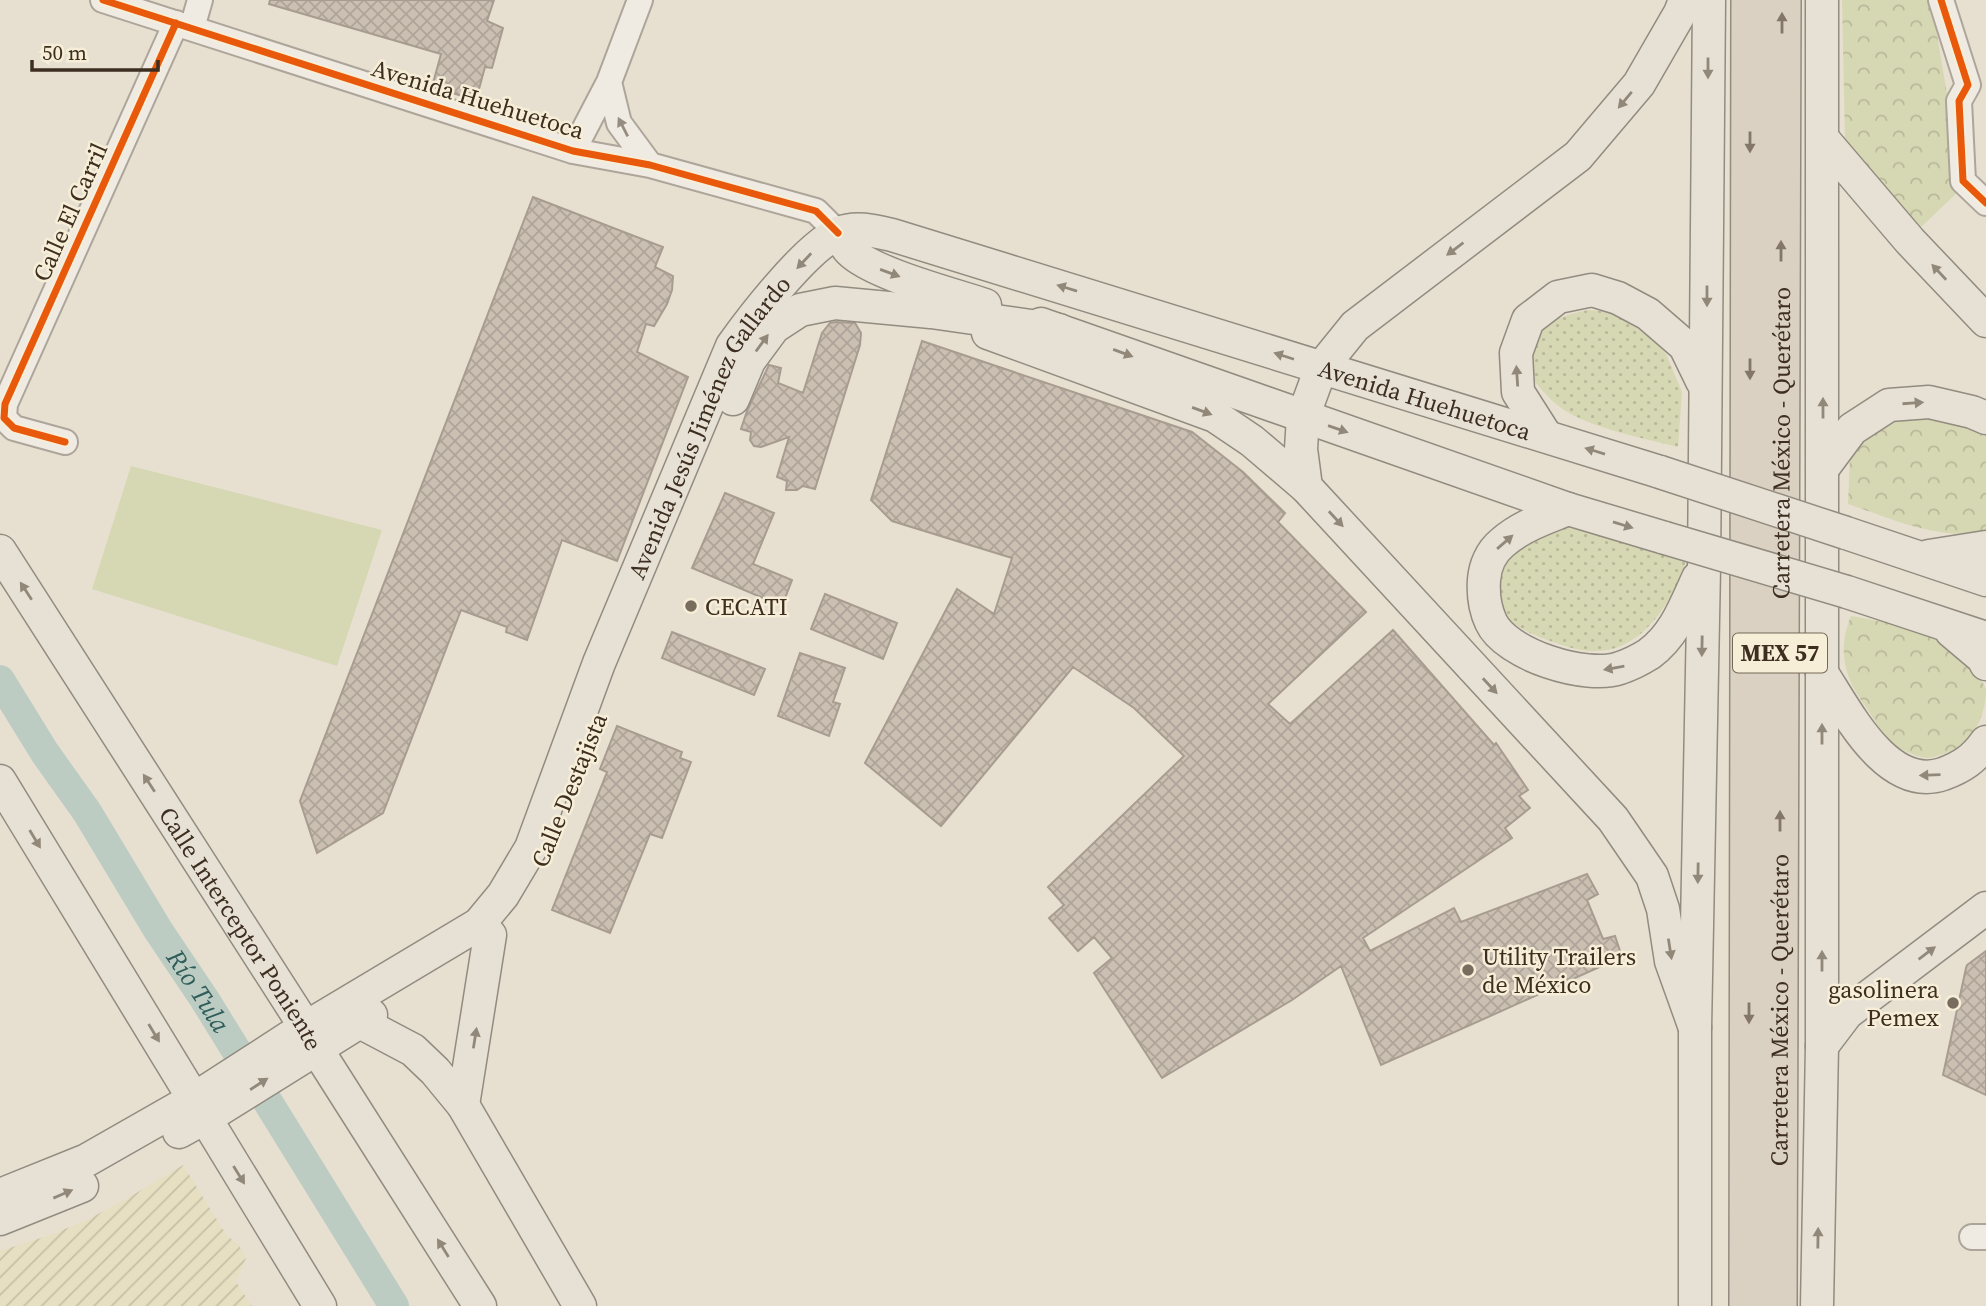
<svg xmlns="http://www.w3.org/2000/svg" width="1986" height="1306" font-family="'Source Serif 4',serif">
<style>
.farmland{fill:url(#farmland-furrows)}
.grass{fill:url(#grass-dots)}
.park{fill:url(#park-crowns)}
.garden{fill:#d6d7b3}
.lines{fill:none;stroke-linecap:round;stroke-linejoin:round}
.river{stroke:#bcccc2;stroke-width:30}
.building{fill:url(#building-cross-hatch);stroke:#a89c90;stroke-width:2}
.minor-casing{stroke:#ada599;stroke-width:28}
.major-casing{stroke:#928b80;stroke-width:35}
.highway-casing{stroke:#928b80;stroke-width:40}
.minor{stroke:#efebe3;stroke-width:24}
.major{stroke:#e6e1d4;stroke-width:32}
.highway{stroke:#dad1c2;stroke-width:37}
.major-bridge-casing{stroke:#928b80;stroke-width:35;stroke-linecap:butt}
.major-bridge{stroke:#e6e1d4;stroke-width:32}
.cycleway-casing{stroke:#f7eed8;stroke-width:11}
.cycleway{stroke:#e8590c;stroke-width:7}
.oneway{fill:#847769}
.oneway2{fill:#92887a}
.oneway3{fill:#968c82}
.poi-dot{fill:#786c5e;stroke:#f7eed8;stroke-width:2.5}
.labels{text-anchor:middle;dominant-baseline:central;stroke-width:5;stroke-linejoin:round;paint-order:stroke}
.shield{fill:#f7eed8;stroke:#756857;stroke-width:2}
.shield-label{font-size:23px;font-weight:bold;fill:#3d2e20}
.street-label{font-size:24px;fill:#3d2e20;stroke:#f7eed8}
.poi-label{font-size:24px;fill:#3d2e20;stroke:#f7eed8;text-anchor:start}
.water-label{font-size:26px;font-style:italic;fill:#2f5d5a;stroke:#f7eed8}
</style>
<defs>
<pattern id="farmland-furrows" width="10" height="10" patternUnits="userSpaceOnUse" patternTransform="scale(1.75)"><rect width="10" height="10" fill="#e6dfc2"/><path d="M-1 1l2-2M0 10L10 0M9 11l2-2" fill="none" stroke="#c6c0a6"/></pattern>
<pattern id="grass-dots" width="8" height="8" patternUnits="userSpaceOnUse" patternTransform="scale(1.75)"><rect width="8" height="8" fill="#d6d7b3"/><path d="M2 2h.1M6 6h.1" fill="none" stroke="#b9b99a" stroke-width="1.8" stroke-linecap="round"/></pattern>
<pattern id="park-crowns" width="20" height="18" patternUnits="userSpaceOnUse" patternTransform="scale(1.75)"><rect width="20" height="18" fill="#d6d7b3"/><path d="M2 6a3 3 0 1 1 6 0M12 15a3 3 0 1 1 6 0" fill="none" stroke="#b9b99a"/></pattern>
<pattern id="building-cross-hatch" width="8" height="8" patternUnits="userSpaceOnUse" patternTransform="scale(1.75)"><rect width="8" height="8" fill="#cbbfb2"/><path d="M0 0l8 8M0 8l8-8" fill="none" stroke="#afa499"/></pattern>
</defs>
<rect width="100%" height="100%" fill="#e7e0d1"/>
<!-- farmland -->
<path class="farmland" d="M183 1165 227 1236 238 1244 246 1258 236 1282 252 1306H0V1251L50 1235 87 1220 133 1195Z"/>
<!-- grass -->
<path class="grass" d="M1588 310 1611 312 1650 337 1666 354 1682 392 1678 447C1643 438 1603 431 1571 414 1557 407 1544 393 1534 381 1534 371 1531 356 1534 346 1541 320 1566 315 1588 310Z
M1543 524 1607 534 1687 558C1673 601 1642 655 1589 651 1576 650 1565 646 1553 642 1533 635 1517 628 1501 615L1495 561Z"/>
<!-- park -->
<path class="park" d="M1842 0H1931L1963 187 1918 230 1845 140Z
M1916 413 1986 429V531C1941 542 1890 518 1848 504L1850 455 1893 416Z
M1851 616C1877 621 1909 625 1933 638 1949 646 1981 672 1986 690 1986 719 1970 746 1943 754 1939 755 1932 758 1928 758 1921 758 1909 753 1903 750 1886 742 1875 720 1865 706 1844 677 1837 650 1851 616Z"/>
<!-- garden -->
<path class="garden" d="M131 466 382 530 337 666 92 589Z"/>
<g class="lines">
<!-- river -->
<path class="river" id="s1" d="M0 680 45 753 87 812 158 930 205 1000 394 1306"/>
</g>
<!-- building -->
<path class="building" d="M270 0H494L487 21 503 28 492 68 485 67 476 100 432 87 441 54 269 4Z
M533 197 663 247 655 267 673 276 672 290 667 304 654 326 646 324 637 352 688 377 617 561 562 540 527 640 506 632 507 627 461 610 383 813 317 853 300 801Z
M836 322 855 323 861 333 860 345 815 489 803 486 797 490H786L787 481 777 477 789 437 761 447 754 446 750 440 751 432 741 429 747 411 769 365 781 368 778 383 803 393 822 333 830 323Z
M922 341 1192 432 1243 472 1285 513 1278 522 1366 612 1268 704 1290 724 1393 630 1494 745 1496 743 1528 790 1519 796 1530 808 1505 828 1512 838 1363 938 1370 951 1454 908 1461 922 1587 874 1598 894 1587 900 1603 939 1615 936 1622 957 1381 1065 1341 966 1292 1000 1162 1078 1094 973 1112 958 1094 937 1078 951 1049 918 1064 905 1048 887 1184 756 1134 708 1073 667 941 826 865 763 957 589 994 614 1012 558 892 521 871 500Z
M725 493 774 513 753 564 792 580 782 606 692 568Z
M825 594 897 623 883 659 811 629Z
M672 632 765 669 754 695 662 658Z
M800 653 845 668 833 702 840 704 829 736 778 716Z
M617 726 682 752 680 758 691 762 662 838 650 834 610 933 552 910 607 772 600 769Z
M1986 951V1095L1943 1075 1966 968 1967 965Z"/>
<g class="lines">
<defs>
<path id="minor" d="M103 0 573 151 650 165 816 211 838 233
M1941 0 1968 85 1959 101 1963 181 1986 203
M192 28 200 0
M609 82 619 123 650 165
M573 151 609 82 640 0
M65 442 14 428 4 418 5 404 176 23
M1972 1237H1986"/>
<g id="major">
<path d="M1685 0 1680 13 1639 84 1578 156 1355 326 1321 368 1303 417 1301 449 1306 487 1613 819 1652 876 1663 909 1671 961 1695 1028"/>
<path d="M1823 139 1910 241 1986 321"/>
<path d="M838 233C842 239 845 246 850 251 873 274 952 294 985 305"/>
<path d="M1041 324 1568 509 1665 538"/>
<path d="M988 333 1215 416 1252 441 1306 487"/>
<path d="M733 399 749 361 774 327 800 310 835 303 931 312 1059 330"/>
<path d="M1546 436 1518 392 1516 353 1528 320 1558 297 1592 290 1618 298 1648 314 1685 346 1702 381"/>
<path d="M1823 468 1852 429 1889 405 1929 402 1972 412 1986 418"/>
<path d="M1568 509C1546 518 1521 526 1502 543 1491 552 1485 566 1484 580 1483 594 1485 609 1491 622 1506 655 1587 680 1620 668 1629 665 1641 659 1649 654 1675 635 1685 606 1698 578"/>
<path d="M1846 533 1986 580"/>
<path id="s2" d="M0 551 306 1028 316 1048 480 1306"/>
<path d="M1929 556 1986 547"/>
<path d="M1847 592 1986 638"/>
<path d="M1951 631 1983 658 1986 664"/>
<path d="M1822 673C1847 711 1887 793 1943 774 1962 767 1974 759 1986 742"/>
<path d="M0 781 320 1306"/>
<path d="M351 1008 360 1022 413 1050 435 1071 463 1105 580 1306"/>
<path d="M1822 1046 1847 1013 1986 908"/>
<path d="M463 1105 490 935 479 924"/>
<path d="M179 1132 217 1111 371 1015"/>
<path id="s3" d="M0 1195 87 1160 194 1099 290 1037 479 924 503 895 531 848 599 663 732 346C752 318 808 245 839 233 856 226 875 231 892 235L1660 472"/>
<path d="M0 1219 82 1186"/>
<path d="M1695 1306V1028L1704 568 1709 0"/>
<path d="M1817 1306 1822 1046V0"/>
</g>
<g id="highway">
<path d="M1748 1306 1750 0"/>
<path id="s4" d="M1778 1306 1782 0"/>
</g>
</defs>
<!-- minor casing -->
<use href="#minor" class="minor-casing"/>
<!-- major casing -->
<use href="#major" class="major-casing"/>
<!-- highway casing -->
<use href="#highway" class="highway-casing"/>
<!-- minor -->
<use href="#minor" class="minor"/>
<!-- major -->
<use href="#major" class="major"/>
<!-- highway -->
<use href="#highway" class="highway"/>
<defs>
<path id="major-bridge" d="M1660 472 1846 533
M1665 538 1847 592"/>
</defs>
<!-- major-bridge casing -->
<use href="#major-bridge" class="major-bridge-casing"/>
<!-- major-bridge -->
<use href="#major-bridge" class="major-bridge"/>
<defs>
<path id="cycleway" d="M103 0 573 151 650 165 816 211 838 233
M1941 0 1968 85 1959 101 1963 181 1986 203
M65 442 14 428 4 418 5 404 176 23"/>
</defs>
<!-- cycleway casing -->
<use href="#cycleway" class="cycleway-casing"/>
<!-- cycleway -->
<use href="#cycleway" class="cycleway"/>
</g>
<!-- one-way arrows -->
<defs><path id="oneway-solid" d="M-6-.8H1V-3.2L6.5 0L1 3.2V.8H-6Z" transform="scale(1.75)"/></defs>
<g class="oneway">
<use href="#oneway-solid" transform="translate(1782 23) rotate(-90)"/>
<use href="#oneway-solid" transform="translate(1750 142) rotate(90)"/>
<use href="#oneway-solid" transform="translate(1781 251) rotate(-90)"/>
<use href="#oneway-solid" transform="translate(1750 369) rotate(90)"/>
<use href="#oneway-solid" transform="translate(1780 821) rotate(-90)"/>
<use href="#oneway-solid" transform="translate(1749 1013) rotate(90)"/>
</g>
<g class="oneway2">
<use href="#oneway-solid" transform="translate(1708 68) rotate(90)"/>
<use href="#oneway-solid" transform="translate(1625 100) rotate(130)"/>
<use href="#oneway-solid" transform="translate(1455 249) rotate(143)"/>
<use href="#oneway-solid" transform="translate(804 261) rotate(133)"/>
<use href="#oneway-solid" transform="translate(1939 272) rotate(-133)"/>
<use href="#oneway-solid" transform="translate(890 273) rotate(20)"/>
<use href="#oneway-solid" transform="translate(1067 288) rotate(-163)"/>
<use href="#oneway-solid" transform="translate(1707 296) rotate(90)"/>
<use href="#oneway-solid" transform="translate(762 343) rotate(-54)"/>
<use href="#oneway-solid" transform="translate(1123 353) rotate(20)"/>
<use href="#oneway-solid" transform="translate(1284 356) rotate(-162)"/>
<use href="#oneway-solid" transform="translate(1517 376) rotate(-94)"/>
<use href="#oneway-solid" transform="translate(1913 403) rotate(-4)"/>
<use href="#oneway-solid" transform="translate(1823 408) rotate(-90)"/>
<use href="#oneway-solid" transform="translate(1202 411) rotate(20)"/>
<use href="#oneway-solid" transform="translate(1338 429) rotate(19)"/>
<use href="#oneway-solid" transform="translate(1595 451) rotate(-163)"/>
<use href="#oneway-solid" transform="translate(1336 519) rotate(47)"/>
<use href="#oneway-solid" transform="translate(1623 525) rotate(17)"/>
<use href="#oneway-solid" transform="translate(1505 542) rotate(-41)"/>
<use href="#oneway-solid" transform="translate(26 591) rotate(-123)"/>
<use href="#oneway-solid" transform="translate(1702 646) rotate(91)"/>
<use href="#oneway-solid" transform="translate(1614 668) rotate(170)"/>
<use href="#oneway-solid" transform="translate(1490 686) rotate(47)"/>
<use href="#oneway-solid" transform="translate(1822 734) rotate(-90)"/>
<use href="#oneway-solid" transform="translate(1930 775) rotate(178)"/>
<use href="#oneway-solid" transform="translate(149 783) rotate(-123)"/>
<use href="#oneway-solid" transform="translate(35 839) rotate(59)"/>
<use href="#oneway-solid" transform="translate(1698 873) rotate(91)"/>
<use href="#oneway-solid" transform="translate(1670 949) rotate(81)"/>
<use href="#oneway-solid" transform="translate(1927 953) rotate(-37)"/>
<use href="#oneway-solid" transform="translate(1822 961) rotate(-90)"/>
<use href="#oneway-solid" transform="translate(154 1033) rotate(59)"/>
<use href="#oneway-solid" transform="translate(475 1038) rotate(-81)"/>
<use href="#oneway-solid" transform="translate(259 1084) rotate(-33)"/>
<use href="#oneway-solid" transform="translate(239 1175) rotate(58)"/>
<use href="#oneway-solid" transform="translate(63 1194) rotate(-23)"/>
<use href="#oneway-solid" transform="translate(1818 1238) rotate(-89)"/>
<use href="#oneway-solid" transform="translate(443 1248) rotate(-122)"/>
</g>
<use class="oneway3" href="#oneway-solid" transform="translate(623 127) rotate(-117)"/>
<!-- markers -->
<g class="poi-dot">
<circle cx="691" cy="606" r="7"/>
<circle cx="1468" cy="970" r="7"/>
<circle cx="1953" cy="1003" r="7"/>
</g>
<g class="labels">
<!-- shield labels -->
<rect class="shield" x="1733" y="633.5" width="94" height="39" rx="5"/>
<g class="shield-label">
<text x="1780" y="653">MEX 57</text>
</g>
<!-- street labels -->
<g class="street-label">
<text transform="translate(478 99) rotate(17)">Avenida Huehuetoca</text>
<text transform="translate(70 212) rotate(-66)">Calle El Carril</text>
<text stroke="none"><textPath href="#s3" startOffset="1953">Avenida Huehuetoca</textPath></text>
<text stroke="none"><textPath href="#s3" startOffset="1102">Avenida Jesús Jiménez Gallardo</textPath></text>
<text stroke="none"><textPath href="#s4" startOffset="863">Carretera México - Querétaro</textPath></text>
<text transform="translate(569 790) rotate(-68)">Calle Destajista</text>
<text stroke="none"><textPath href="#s2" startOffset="448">Calle Interceptor Poniente</textPath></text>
<text stroke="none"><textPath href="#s4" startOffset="296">Carretera México - Querétaro</textPath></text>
</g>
<!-- poi labels -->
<g class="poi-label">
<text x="705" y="606">CECATI</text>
<text x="1482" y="956">Utility Trailers<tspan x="1482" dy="28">de México</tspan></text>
<text x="1939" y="989" text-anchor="end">gasolinera<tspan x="1939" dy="28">Pemex</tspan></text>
</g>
<!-- water labels -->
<g class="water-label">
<text stroke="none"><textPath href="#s1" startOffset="369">Río Tula</textPath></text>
</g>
</g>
<!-- scale -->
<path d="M32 60v10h126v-10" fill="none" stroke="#3d2e20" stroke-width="3.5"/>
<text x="42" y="60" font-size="21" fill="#3d2e20" stroke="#f7eed8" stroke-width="5" paint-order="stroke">50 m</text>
</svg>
